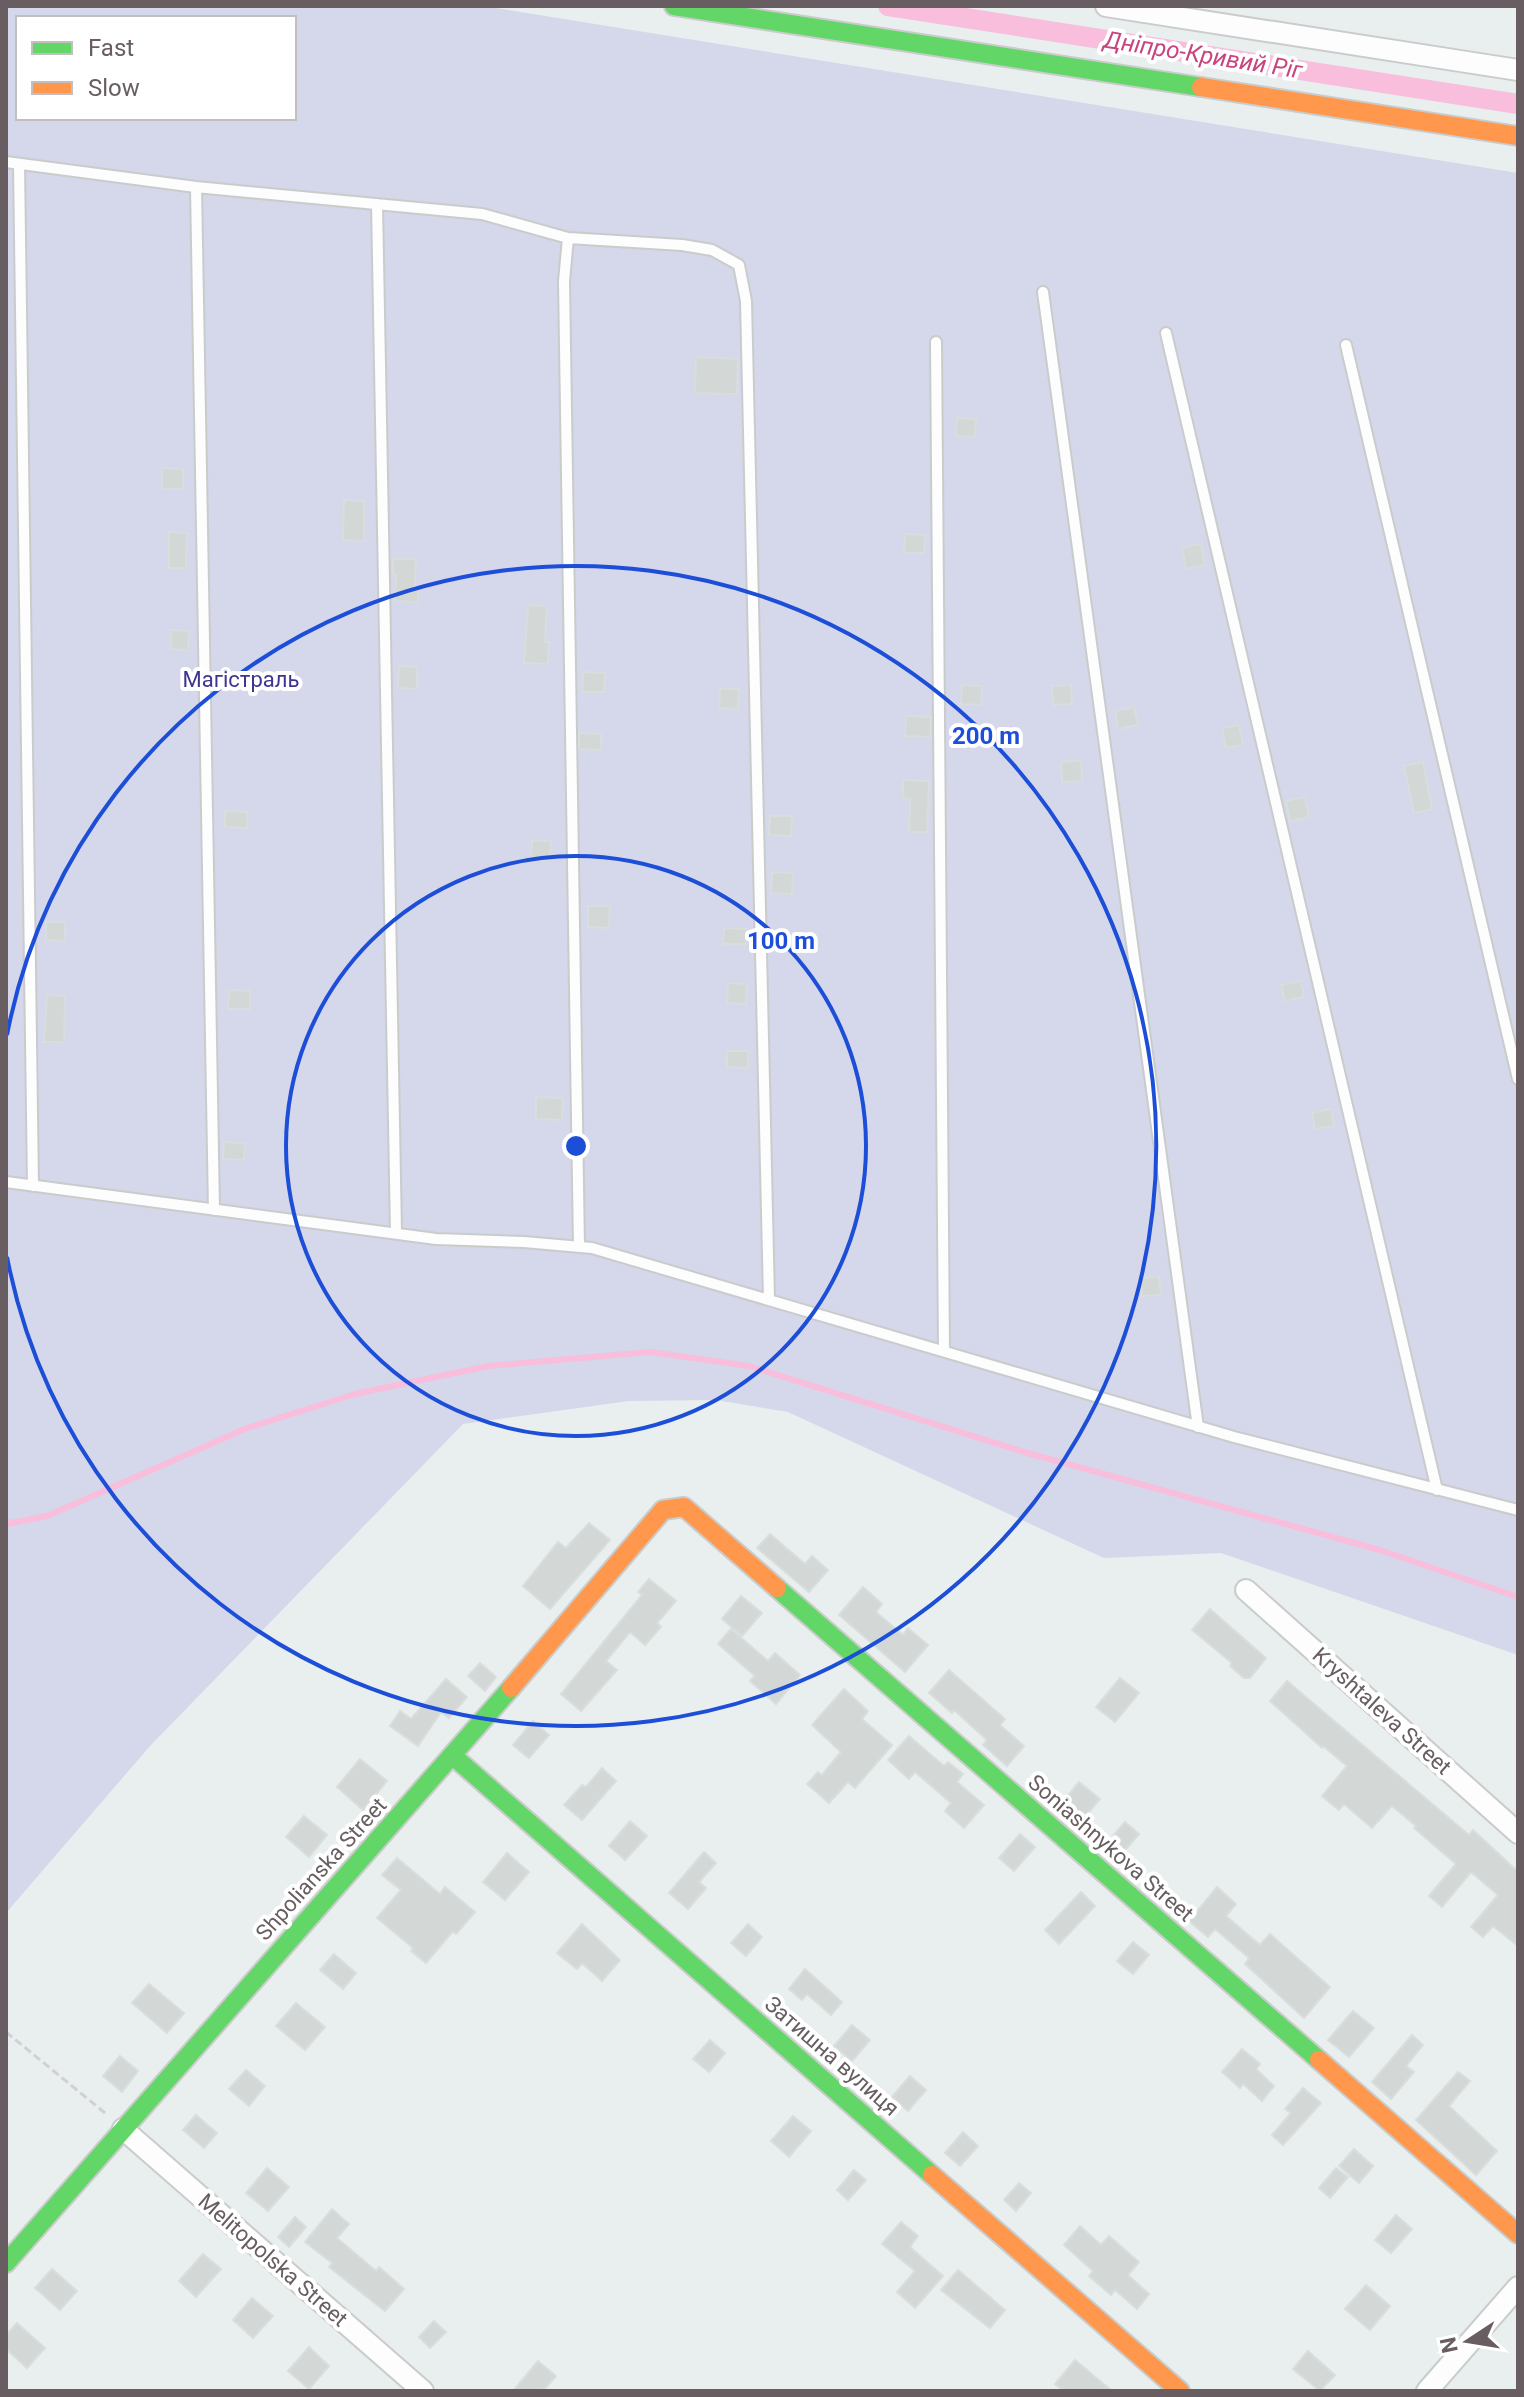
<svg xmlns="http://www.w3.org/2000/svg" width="1524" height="2397" font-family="Roboto,sans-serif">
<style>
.green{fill:#d5d7eb;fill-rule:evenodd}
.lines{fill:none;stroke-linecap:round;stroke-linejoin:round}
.stream{stroke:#f8bedc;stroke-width:6}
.canal{stroke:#f8bedc;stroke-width:20}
.building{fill:#d3d7d6;stroke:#d8dedd;stroke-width:2}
.lane-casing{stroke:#cacbcb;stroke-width:14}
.street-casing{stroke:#cacbcb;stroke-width:24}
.fast-casing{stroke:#cacbcb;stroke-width:22}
.slow-casing{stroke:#cacbcb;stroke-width:22}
.path{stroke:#d2cfd6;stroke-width:3;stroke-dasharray:8 4;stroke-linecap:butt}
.lane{stroke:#fcfdfc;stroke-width:10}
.street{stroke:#fcfdfc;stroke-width:20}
.fast{stroke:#63d668;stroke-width:18}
.slow{stroke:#ff974d;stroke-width:18}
.ring{fill:none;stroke:#1d4ed8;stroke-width:4}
.labels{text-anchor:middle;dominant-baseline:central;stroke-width:8;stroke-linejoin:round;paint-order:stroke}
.park-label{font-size:22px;fill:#3e3590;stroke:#fff}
.street-label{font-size:22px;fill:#685e62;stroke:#fff}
.water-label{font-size:24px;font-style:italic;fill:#c9457f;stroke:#fff}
.centre{fill:#1d4ed8;stroke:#fff;stroke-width:4}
.ring-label{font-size:24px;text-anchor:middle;font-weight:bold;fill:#1d4ed8;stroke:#fff;stroke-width:8;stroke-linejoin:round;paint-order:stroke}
</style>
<rect width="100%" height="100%" fill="#e9efee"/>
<!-- green -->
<path class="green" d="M6 6H483L1518 173V1655L1221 1553 1104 1558 788 1412 716 1400 629 1401 463 1424 150 1746 6 1913ZM18 18H294V118H18Z"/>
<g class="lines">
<!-- stream -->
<path class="stream" d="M6 1524 47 1516 247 1428 355 1394 488 1366 650 1352 749 1366 1024 1452 1380 1550 1518 1597"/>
<!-- canal -->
<path class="canal" d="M888 6 1518 104"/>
</g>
<!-- building -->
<path class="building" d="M696 357 738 359 737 394 695 393Z
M957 418 976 419 975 437 956 436Z
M162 468 183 469V489H162Z
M344 500 364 501V541L343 540Z
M169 532 187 533 186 568H169Z
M905 534 925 535 924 553H904Z
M1201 544 1205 565 1186 569 1182 548Z
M393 559H416L415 586H418V602L395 601 396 574H393Z
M528 605 547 606 545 642H549L548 664 524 663Z
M171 630 189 631 188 650 171 649Z
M399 666 417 667V689L398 688Z
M583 672 605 673 604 692H582Z
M962 685 982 686 981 705 961 704Z
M1071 685 1072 704 1053 705 1052 686Z
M720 689H739L738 709 719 708Z
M1134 707 1138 725 1118 729 1115 711Z
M906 716 931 717 930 737 905 736Z
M1239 725 1243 745 1226 748 1222 728Z
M579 733 601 734V750L579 749Z
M1081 760 1082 781 1062 782 1061 762Z
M1423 762 1432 809 1414 813 1404 766Z
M903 780 929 781 927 832H909L910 799 903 798Z
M1305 797 1309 817 1290 821 1286 801Z
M225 811 248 812 247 828 225 827Z
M770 816H792L791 836 769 835Z
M532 840 551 841 550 860 531 859Z
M772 872 793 873 792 894 771 893Z
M588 906H610L609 928 588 927Z
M46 922H65V941L46 940Z
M724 928 747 929 746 944H723Z
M1301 981 1304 997 1285 1001 1281 985Z
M728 983 747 984 746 1004 727 1003Z
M229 990 250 991V1009H228Z
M47 995 65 996 64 1042H44Z
M727 1051H748V1068L727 1067Z
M536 1097 563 1098 562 1120 536 1119Z
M1331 1109 1334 1126 1315 1129 1312 1113Z
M224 1142 245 1144 244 1160 223 1159Z
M1159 1277 1161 1295 1142 1296 1140 1278Z
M589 1523 610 1540 550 1609 523 1586 558 1542 566 1548Z
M770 1534 805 1564 812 1556 828 1570 809 1592 757 1548Z
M649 1579 676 1601 657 1623 661 1627 645 1645 630 1632 606 1661 617 1670 581 1711 561 1694 642 1595 638 1592Z
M863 1587 882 1604 876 1612 903 1635 908 1628 928 1645 905 1672 839 1615Z
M741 1596 762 1613 742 1636 722 1619Z
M1210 1609 1266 1658 1250 1678H1244L1230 1666 1232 1663 1192 1630Z
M731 1629 768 1661 775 1653 800 1675 776 1704 750 1681 755 1676 718 1644Z
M480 1663 496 1677 485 1691 468 1676Z
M949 1670 1005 1719 1000 1725 1024 1746 1007 1766 983 1745 987 1740 954 1710 952 1713 929 1693Z
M1120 1678 1139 1693 1115 1722 1096 1707Z
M446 1679 467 1697 449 1718 441 1712 418 1746 390 1726 400 1711 411 1719Z
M1287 1681 1469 1835 1473 1830 1518 1872V1946L1493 1926 1483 1937 1471 1927 1498 1895 1471 1872 1442 1907 1429 1896 1456 1864 1414 1828 1416 1826 1392 1806 1372 1828 1344 1804 1339 1810 1322 1796 1347 1766 1323 1746 1322 1748 1270 1701Z
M844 1689 868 1711 862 1719 892 1745 855 1788 848 1782 829 1803 807 1784 818 1772 822 1775 841 1752 812 1725Z
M533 1721 549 1735 529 1758 513 1745Z
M909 1736 944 1766 948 1762 963 1774 957 1782 984 1805 964 1828 945 1811 951 1803 915 1772 909 1779 888 1760Z
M360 1759 387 1781 363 1810 337 1787Z
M602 1768 616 1781 582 1820 564 1805 582 1785 586 1787Z
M1079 1782 1100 1799 1082 1820 1062 1803Z
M304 1816 327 1835 309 1857 286 1837Z
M630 1821 647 1836 625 1860 609 1846Z
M1125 1822 1139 1834 1121 1855 1107 1843Z
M1020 1834 1035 1847 1014 1871 999 1858Z
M704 1852 716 1863 699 1882 706 1888 688 1909 669 1893Z
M507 1853 529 1872 505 1900 483 1882Z
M397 1858 440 1894 445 1887 475 1912 456 1934 453 1931 426 1963 411 1951 413 1948 377 1918 401 1890 382 1875Z
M1217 1887 1236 1904 1226 1916 1260 1945 1270 1934 1330 1987 1304 2018 1245 1964 1249 1958 1215 1929 1208 1937 1189 1921Z
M1081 1892 1095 1906 1059 1944 1045 1930Z
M582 1924 620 1960 602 1981 582 1963 577 1969 557 1953Z
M748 1924 762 1937 746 1956 731 1943Z
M1133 1942 1149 1955 1133 1974 1117 1961Z
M334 1954 356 1973 343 1989 320 1970Z
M805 1969 842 2002 831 2015 807 1994 802 2000 789 1989Z
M149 1984 184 2013 167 2033 132 2003Z
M296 2003 325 2027 305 2050 276 2026Z
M1353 2011 1374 2028 1349 2057 1328 2040Z
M852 2025 870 2040 852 2061 834 2046Z
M1412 2035 1423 2045 1406 2066 1414 2072 1391 2099 1372 2082Z
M710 2040 725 2053 709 2072 693 2059Z
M1242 2049 1260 2064 1256 2069 1274 2086 1262 2101 1243 2084 1240 2088 1222 2072Z
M120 2056 138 2071 122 2092 103 2076Z
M246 2070 265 2086 249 2106 229 2089Z
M1458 2072 1470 2081 1449 2106 1497 2151 1476 2175 1416 2120Z
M910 2076 926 2090 908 2111 892 2097Z
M1303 2088 1321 2103 1283 2145 1272 2135 1291 2113 1285 2109Z
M196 2115 217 2133 204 2148 183 2130Z
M793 2116 811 2131 789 2157 771 2141Z
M963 2132 978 2146 960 2166 945 2153Z
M1354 2149 1373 2166 1359 2183 1339 2166Z
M267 2168 289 2187 268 2211 246 2193Z
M1336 2168 1348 2177 1330 2198 1319 2188Z
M854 2170 866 2180 848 2200 837 2190Z
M1019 2183 1031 2193 1016 2211 1004 2200Z
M332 2209 349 2224 337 2238 376 2271 379 2267 404 2289 385 2311 329 2267 332 2263 305 2242Z
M1396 2215 1412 2229 1391 2253 1375 2240Z
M295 2217 306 2227 289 2247 278 2237Z
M901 2222 918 2236 910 2247 943 2276 915 2308 897 2292 915 2271 882 2244Z
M1080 2226 1101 2245 1109 2236 1139 2262 1128 2275 1149 2294 1137 2309 1115 2290 1111 2295 1089 2276 1093 2271 1064 2245Z
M203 2254 221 2269 196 2297 179 2281Z
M52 2269 77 2291 60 2310 35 2288Z
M958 2270 1005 2310 990 2328 941 2290Z
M1366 2285 1390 2306 1370 2330 1345 2309Z
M252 2298 273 2316 253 2338 233 2320Z
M434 2321 446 2332 430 2348 419 2337Z
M17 2323 45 2348 27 2368 6 2349V2335Z
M309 2347 329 2366 309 2389 288 2371Z
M1308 2351 1335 2375 1320 2391 1293 2369Z
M1075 2360 1112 2391H1064L1055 2384Z
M538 2361 556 2376 543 2391H513Z"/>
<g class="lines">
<defs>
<path id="lane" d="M6 162 196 187 482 214 568 238 682 245 712 250 739 265 746 301 769 1299
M19 164 33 1186
M196 187 214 1210
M377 204 396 1232
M568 238 564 281 579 1247
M1043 292 1198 1427
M1166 333 1437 1490
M936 342 944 1351
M1346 345 1518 1079
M6 1182 436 1239 524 1242 592 1248 1234 1437 1518 1510"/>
<path id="street" d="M1106 6 1518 70
M1246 1590 1518 1833
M123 2129 423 2391
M1427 2391 1518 2287"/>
<path id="fast" d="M674 6 1201 87
M777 1588 1319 2060
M453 1756 932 2175
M6 2263 511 1688"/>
<path id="slow" d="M1201 87 1518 136
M511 1688 663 1510 684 1507 777 1588
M1319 2060 1518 2234
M932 2175 1180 2391"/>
</defs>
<!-- lane casing -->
<use href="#lane" class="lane-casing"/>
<!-- street casing -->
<use href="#street" class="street-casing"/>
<!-- fast casing -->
<use href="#fast" class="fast-casing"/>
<!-- slow casing -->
<use href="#slow" class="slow-casing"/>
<!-- path -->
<path class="path" d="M6 2032 105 2113"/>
<!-- lane -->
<use href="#lane" class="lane"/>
<!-- street -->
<use href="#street" class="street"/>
<!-- fast -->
<use href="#fast" class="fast"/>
<!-- slow -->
<use href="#slow" class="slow"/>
</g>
<!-- distance rings -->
<g class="ring">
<circle cx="576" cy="1146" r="290"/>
<path d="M7 1035A580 580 0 1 1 7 1257"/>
</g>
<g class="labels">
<!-- park labels -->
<g class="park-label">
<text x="241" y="679">Магістраль</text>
</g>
<!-- street labels -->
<g class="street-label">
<text transform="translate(1382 1711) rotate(42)">Kryshtaleva Street</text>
<text transform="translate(1111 1848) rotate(41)">Soniashnykova Street</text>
<text transform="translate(321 1869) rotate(-48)">Shpolianska Street</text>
<text transform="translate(832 2056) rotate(41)">Затишна вулиця</text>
<text transform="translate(273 2260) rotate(41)">Melitopolska Street</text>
</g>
<!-- water labels -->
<g class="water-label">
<text transform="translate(1203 55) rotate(9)">Дніпро-Кривий Ріг</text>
</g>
</g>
<circle cx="576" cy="1146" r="12" class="centre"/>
<g class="ring-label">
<text x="986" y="744">200 m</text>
<text x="781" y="949">100 m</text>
</g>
<!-- border -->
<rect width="1524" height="2397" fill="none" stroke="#685e62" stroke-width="16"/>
<!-- legend -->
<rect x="16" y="16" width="280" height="104" fill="#ffffff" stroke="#c3bfc0" stroke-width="2"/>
<rect x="32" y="42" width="40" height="12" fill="#63d668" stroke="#c3bfc0" stroke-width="2"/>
<text x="88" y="56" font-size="24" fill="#685e62">Fast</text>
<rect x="32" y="82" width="40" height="12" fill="#ff974d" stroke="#c3bfc0" stroke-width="2"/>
<text x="88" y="96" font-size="24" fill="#685e62">Slow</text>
<!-- north arrow -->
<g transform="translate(1468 2341) rotate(258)" stroke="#ffffff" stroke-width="6" paint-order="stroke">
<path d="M0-6L14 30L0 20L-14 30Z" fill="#685e62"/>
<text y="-12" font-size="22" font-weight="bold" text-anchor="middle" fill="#685e62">N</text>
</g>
</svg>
